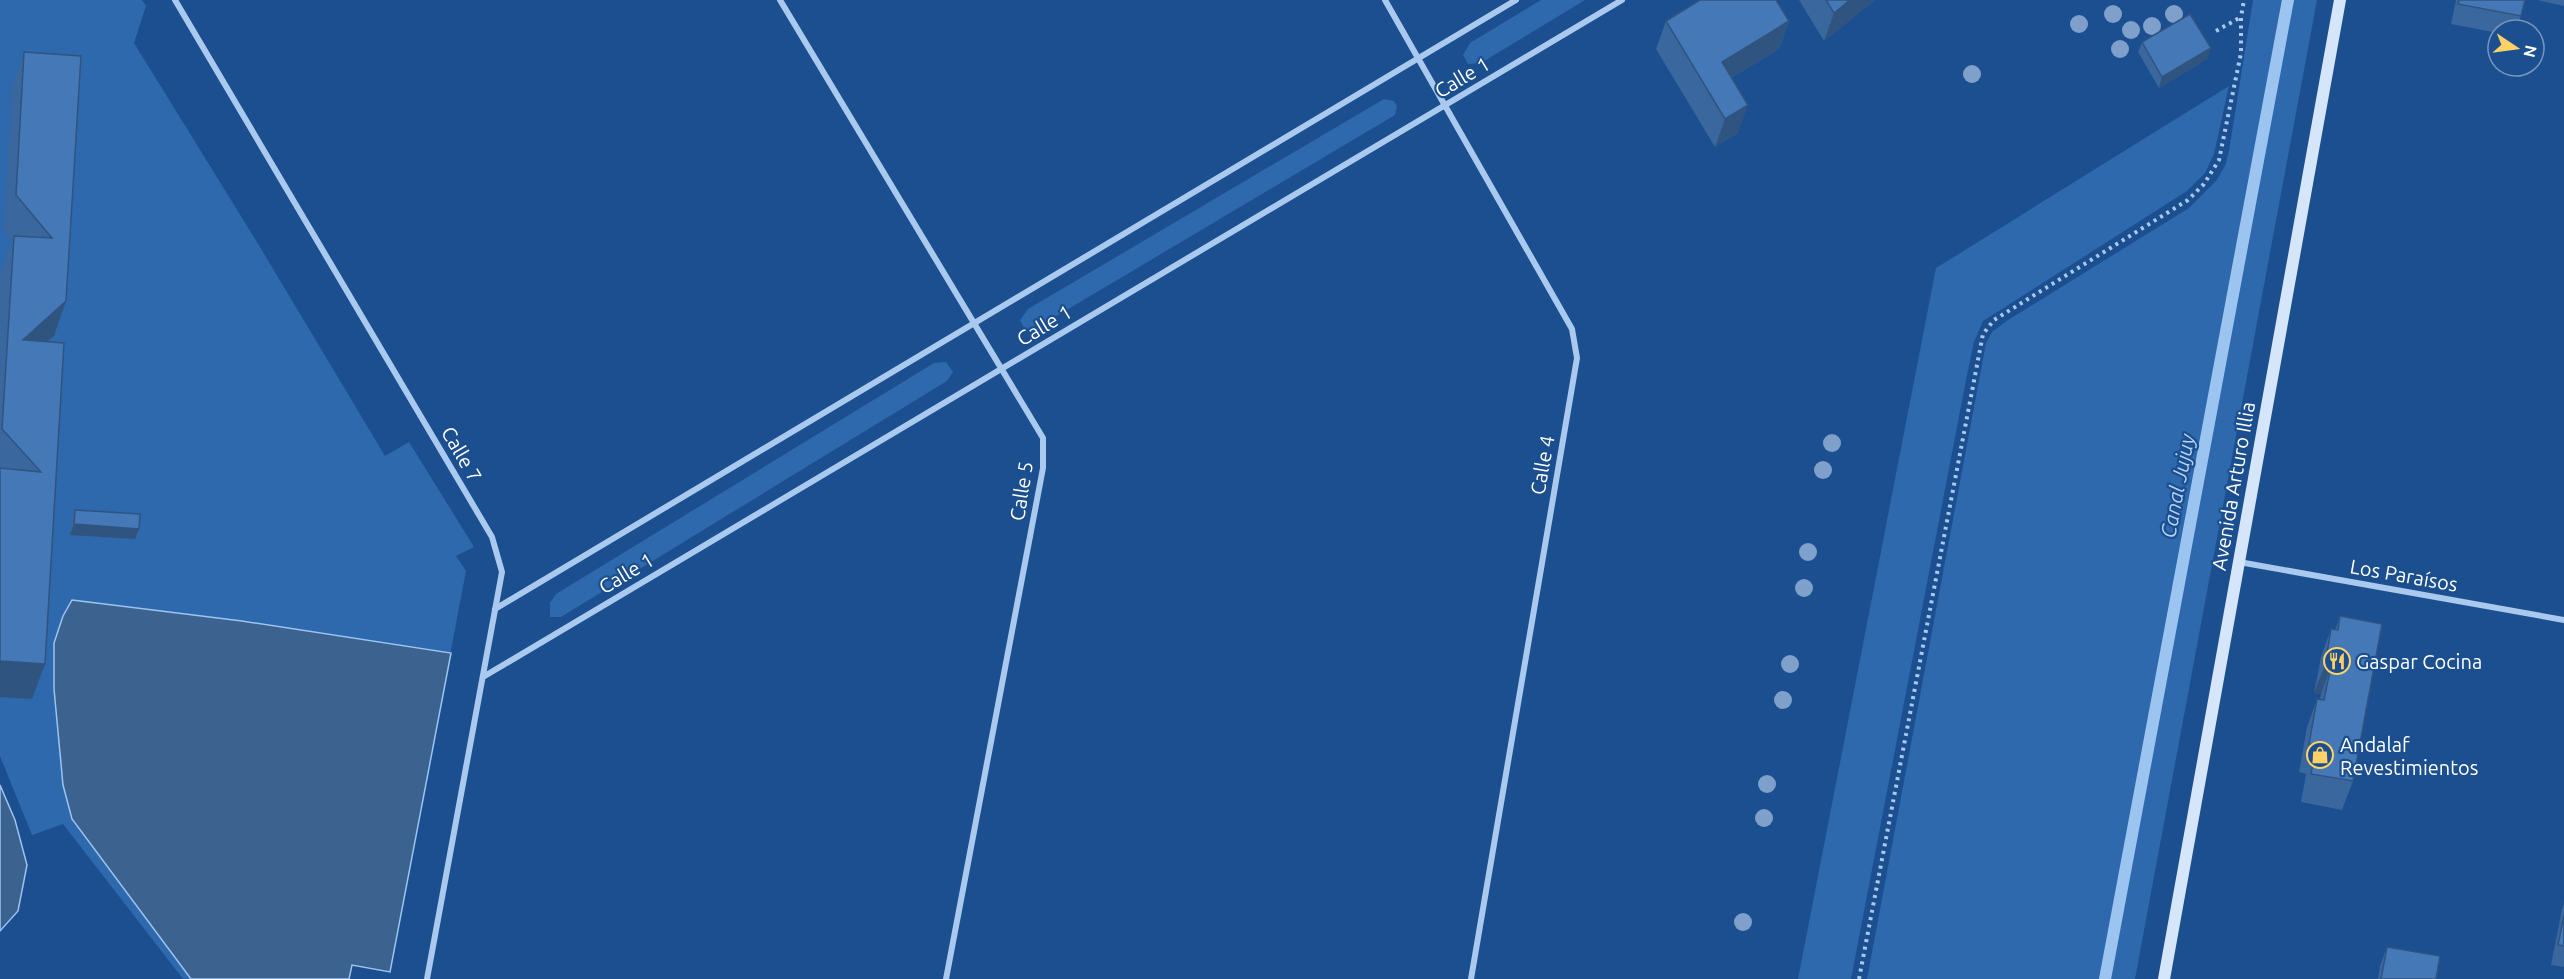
<svg xmlns="http://www.w3.org/2000/svg" width="2564" height="979" font-family="Ubuntu,sans-serif">
<style>
.green{fill:#2e69ad}
.water{fill:#3c6290;stroke:#9cc4f0;stroke-width:1.5}
.lines{fill:none;stroke-linecap:round;stroke-linejoin:round}
.stream{stroke:#9cc4f0;stroke-width:12}
.path{stroke:#a9c9ee;stroke-width:4;stroke-dasharray:3 4.5;stroke-linecap:butt}
.minor{stroke:#a9c9ee;stroke-width:6}
.secondary{stroke:#d6e6fa;stroke-width:12}
.tree{fill:#7ea0ca}
.wall{fill:#3a679d}
.shaded-wall{fill:#305480}
.building{fill:#4478b7;stroke:#305480;stroke-width:1.5}
.labels{text-anchor:middle;dominant-baseline:central;stroke-width:4.5;stroke-linejoin:round;paint-order:stroke}
.street-label{font-size:20px;fill:#fff;stroke:#1b4f8f}
.poi-label{font-size:20px;fill:#fff;stroke:#1b4f8f;text-anchor:start}
.water-label{font-size:21px;font-style:italic;fill:#b5d3f5;stroke:#1b4f8f}
</style>
<rect width="100%" height="100%" fill="#1b4f8f"/>
<!-- green -->
<path class="green" d="M0 0H142L146 6 134 43 260 247 385 456 409 442 474 547 456 556 466 571 390 972 352 965 349 979H183L63 824 32 835 0 756Z
M1541 0H1585L1481 63 1468 64 1463 55 1470 43Z
M2253 0H2317L2135 979H1867L1986 343 1992 332 2008 320 2189 208 2216 181 2225 166 2229 151Z
M2229 86 2214 154 2205 173 2187 191 1983 321 1974 342 1967 375 1851 979H1798L1936 268Z
M1384 99 1394 101 1397 106 1395 115 1033 330 1024 328 1020 320 1028 309Z
M946 362 953 372 947 381 561 617H550V603L556 594 934 363Z"/>
<!-- water -->
<path class="water" d="M72 600 242 621 451 653 390 972 352 965 349 979H191L72 819 63 785 54 689V643L63 616Z
M0 785 15 820 27 865 18 911 0 931Z"/>
<g class="lines">
<!-- stream -->
<path class="stream" d="M2105 979 2288 0"/>
<!-- path -->
<path class="path" d="M2216 31 2241 17
M1859 979 1983 334 1994 320 2188 200 2204 184 2219 160 2241 53V17L2244 0"/>
<!-- minor -->
<path class="minor" d="M175 0 492 537 502 572 427 979
M780 0 1043 438V468L946 979
M1385 0 1572 329 1577 358 1471 979
M2239 562 2564 620
M495 609 1516 0
M483 677 1622 0"/>
<!-- secondary -->
<path class="secondary" d="M2164 979 2340 0"/>
</g>
<!-- trees -->
<g class="tree">
<circle cx="2113" cy="14" r="9"/>
<circle cx="2174" cy="14" r="9"/>
<circle cx="2079" cy="24" r="9"/>
<circle cx="2152" cy="26" r="9"/>
<circle cx="2131" cy="30" r="9"/>
<circle cx="2120" cy="49" r="9"/>
<circle cx="1972" cy="74" r="9"/>
<circle cx="1832" cy="443" r="9"/>
<circle cx="1823" cy="470" r="9"/>
<circle cx="1808" cy="552" r="9"/>
<circle cx="1804" cy="588" r="9"/>
<circle cx="1790" cy="664" r="9"/>
<circle cx="1783" cy="700" r="9"/>
<circle cx="1767" cy="784" r="9"/>
<circle cx="1764" cy="818" r="9"/>
<circle cx="1743" cy="922" r="9"/>
</g>
<!-- wall -->
<path class="wall" d="M1799 0H1875L1824 41Z
M2456 0H2525L2521 16 2516 30H2498V33L2451 24Z
M2537 0H2564V6Z
M1666 21H1789L1779 49 1731 78 1738 133 1715 147 1656 49Z
M2142 42 2207 59 2159 88 2138 52Z
M24 52 66 301 54 336 47 342 45 664 32 699 0 697V293L1 271 12 241 4 230 12 87Z
M75 510 135 539 70 535 71 520Z
M2340 616 2353 781 2342 810 2301 802 2306 774 2299 772 2307 727 2317 699H2320L2321 694 2314 693 2321 657 2331 629 2335 630Z
M2564 903V967L2551 965 2562 909Z
M2387 947 2436 979H2378L2380 966Z"/>
<!-- shaded-wall -->
<path class="shaded-wall" d="M1850 0H1875L1824 41 1834 13Z
M1789 21 1779 49 1711 90 1722 62Z
M2211 48 2207 59 2159 88 2162 77Z
M1748 105 1738 133 1715 147 1725 119Z
M66 301 54 336 10 375 23 340Z
M74 524 139 529 135 539 70 535Z
M0 661 45 664 32 699 0 697Z
M2325 665 2331 666 2321 694 2314 693Z"/>
<!-- building -->
<path class="building" d="M1700 0H1776L1789 21 1722 62 1748 105 1725 119 1666 21Z
M1826 0H1850L1834 13Z
M2459 0H2525L2521 16 2458 4Z
M2190 14 2211 48 2162 77 2142 42Z
M24 52 81 56 66 301 23 340 64 343 45 664 0 661V468L41 472 2 429 14 236 52 238 16 195Z
M75 510 140 514 139 529 74 524Z
M2340 616 2382 624 2353 781 2311 774 2316 745 2309 744 2317 699 2324 700 2331 666 2325 665 2331 629 2338 630Z
M2564 915V946L2558 945Z
M2387 947 2440 956 2436 979H2381Z"/>
<!-- icons -->
<defs>
<symbol id="restaurant-ring" viewBox="-11 -11 22 22"><circle r="9.5" fill="#1b4f8f" stroke="#ffd166" stroke-width="1.5"/><path d="M-5-6h1v4h1v-4h1v4h1v-4h1v5L-1.5 .5V6h-2V.5L-5-1ZM5-6V6H3V1.5H1.5Q1.5-4 5-6Z" fill="#ffd166"/></symbol>
<symbol id="shop-ring" viewBox="-11 -11 22 22"><circle r="9.5" fill="#1b4f8f" stroke="#ffd166" stroke-width="1.5"/><path d="M-5-2.5h2.3a2.7 3.5 0 0 1 5.4 0H5L5.5 6h-11ZM-1.5-2.5h3a1.5 2.3 0 0 0-3 0Z" fill="#ffd166"/></symbol>
</defs>
<g fill-rule="evenodd">
<use href="#restaurant-ring" x="2322" y="646" width="30" height="30"/>
<use href="#shop-ring" x="2305" y="740" width="30" height="30"/>
</g>
<g class="labels">
<!-- street labels -->
<g class="street-label">
<text transform="translate(1462 77) rotate(-31)">Calle 1</text>
<text transform="translate(1044 325) rotate(-31)">Calle 1</text>
<text transform="translate(462 454) rotate(60)">Calle 7</text>
<text transform="translate(1542 465) rotate(-80)">Calle 4</text>
<text transform="translate(2233 486) rotate(-80)">Avenida Arturo Illia</text>
<text transform="translate(1021 491) rotate(-81)">Calle 5</text>
<text transform="translate(626 573) rotate(-31)">Calle 1</text>
<text transform="translate(2404 575) rotate(10)">Los Paraísos</text>
</g>
<!-- poi labels -->
<g class="poi-label">
<text x="2356" y="661">Gaspar Cocina</text>
<text x="2340" y="744">Andalaf<tspan x="2340" dy="23">Revestimientos</tspan></text>
</g>
<!-- water labels -->
<g class="water-label">
<text transform="translate(2177 486) rotate(-79)">Canal Jujuy</text>
</g>
</g>
<!-- north arrow -->
<g transform="translate(2516 48) rotate(103)"><circle r="28" fill="#1b4f8f" stroke="#7695bc" stroke-width="1.5"/>
<path d="M0-4.5L10 22L0 15L-10 22Z" fill="#ffd166"/>
<text y="-9" font-size="16" font-weight="bold" text-anchor="middle" fill="#ffffff">N</text>
</g>
</svg>
